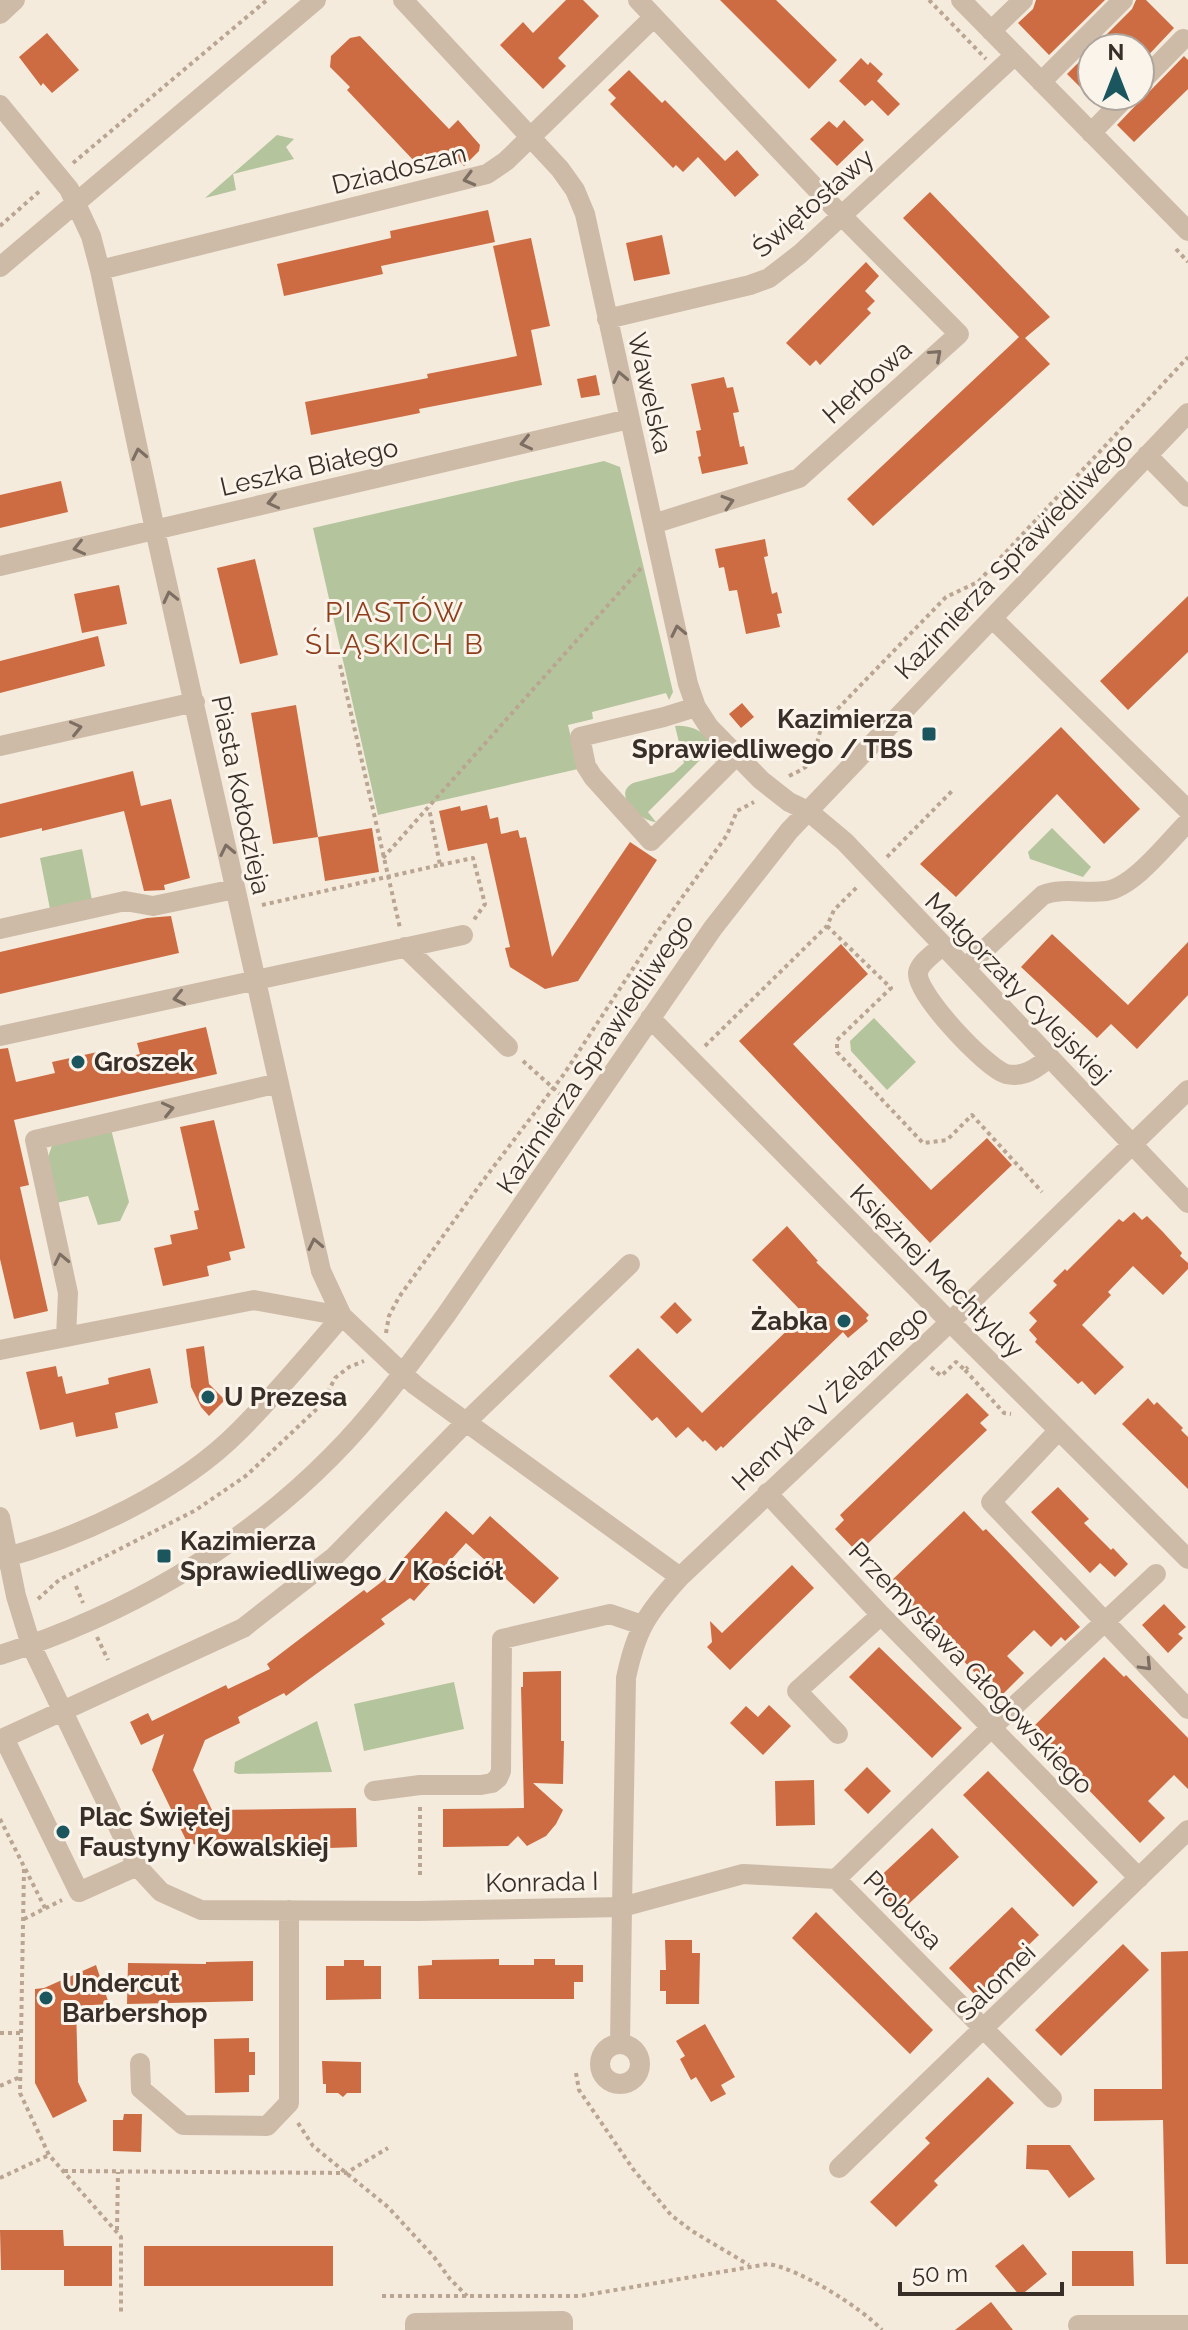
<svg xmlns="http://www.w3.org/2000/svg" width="1188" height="2330" font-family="Raleway,sans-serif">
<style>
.green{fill:#b4c49c}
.building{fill:#cd6c42}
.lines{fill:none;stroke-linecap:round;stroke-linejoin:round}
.path{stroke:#b9a592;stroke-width:4;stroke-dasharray:4 4;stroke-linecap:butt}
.minor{stroke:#cdbba8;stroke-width:20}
.oneway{stroke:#7c6e62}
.poi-dot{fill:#1b555e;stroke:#fbf4ea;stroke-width:3}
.labels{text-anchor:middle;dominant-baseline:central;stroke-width:6;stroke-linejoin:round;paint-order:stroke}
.street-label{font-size:26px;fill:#392f29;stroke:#fbf4ea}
.poi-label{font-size:26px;font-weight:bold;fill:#392f29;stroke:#fbf4ea;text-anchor:start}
.neighbourhood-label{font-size:28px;letter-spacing:2px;fill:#8d3e1d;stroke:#fbf4ea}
</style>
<rect width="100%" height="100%" fill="#f4ebdd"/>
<!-- green -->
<path class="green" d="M277 135 294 139 286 147 294 159 233 174 236 190 205 198Z
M604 461 620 467 673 692 669 700 666 693 592 712 593 719 568 725 578 769 378 815 313 528Z
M675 726C697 724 717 739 716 762L707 753 648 812 656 822C641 821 611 795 633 783L674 772 684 763Z
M1052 828 1091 867 1083 877 1030 859 1028 852Z
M82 849 92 900 50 909 40 858Z
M874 1018 916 1062 887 1090 851 1051 850 1041Z
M111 1129 129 1202 120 1221 98 1225 88 1196 56 1203 48 1157 53 1143Z
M454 1682 464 1729 364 1751 354 1704Z
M317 1721 332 1772 238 1774 234 1772 235 1762Z"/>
<!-- building -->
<path class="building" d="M566 0H583L599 16 558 58 566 66 543 89 500 45 523 22 533 33Z
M720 0H776L837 60 809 89Z
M1036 0H1105L1049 55 1018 23 1033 9Z
M1136 0H1146L1174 28 1140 64V48H1093L1132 9Z
M47 33 79 70 52 93 43 83 41 86 19 57Z
M360 36 449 129 458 120 480 145 479 151 464 166 452 153 438 166 425 153 415 162 347 90 350 87 330 67 331 56 350 38Z
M1092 49V96H1109L1099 106 1067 74Z
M1184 56 1188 60V89L1134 142 1117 125 1136 105 1140 96 1149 92Z
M861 58 868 65 870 62 883 74 877 81 900 104 888 116 872 100 865 106 839 81Z
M629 70 662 103 665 100 725 161 737 150 759 175 735 197 698 157 683 172 676 165 673 168 610 104 616 98 608 90Z
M844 120 864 140 837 166 810 139 829 121 837 128Z
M930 192 1050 317 1025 338 1050 364 873 526 847 499 1019 337 903 218Z
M488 210 495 242 381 266 383 274 284 296 277 264 391 238 390 231Z
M662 235 670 274 634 281 626 243Z
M531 238 550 326 531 330 542 385 419 409 420 413 311 435 305 402 428 378 427 374 517 356 493 246Z
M866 262 879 276 865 291 875 301 867 309 871 313 820 365 816 360 810 366 786 343Z
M596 375 600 395 581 398 577 379Z
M724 377 727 388 733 387 739 412 733 413 740 447 744 446 748 464 702 474 698 457 701 456 696 431 701 430 691 384Z
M61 481 68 512 0 528V495Z
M765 539 768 556 764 557 772 594 777 592 782 613 777 614 780 627 746 634 737 590 729 591 724 567 719 568 715 549Z
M255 559 278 655 240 664 217 568Z
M119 585 127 624 82 633 74 594Z
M1188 596V652L1128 710 1100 681Z
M98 636 105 666 0 693V661Z
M742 703 754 717 741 728 729 714Z
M296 705 318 837 273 844 251 713Z
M1061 727 1140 809 1104 844 1057 794 956 897 920 864Z
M133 771 141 806 171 799 190 878 164 885 165 890 144 891 124 811 42 831V828L0 838V804Z
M487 805 490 819 498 817 501 834 518 830 520 838 526 837 552 957 630 842 657 860 578 981 545 989 510 967 505 948 510 947 487 843 448 851 439 811 460 806 461 811Z
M372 828 379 872 325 881 318 837Z
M171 916 179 953 0 994V952L147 918Z
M1052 934 1128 1005 1188 942V995L1137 1049 1111 1024 1097 1038 1021 967Z
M841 944 868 974 793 1044 931 1190 987 1138 1012 1165 930 1243 739 1041Z
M206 1027 217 1074 14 1120 29 1185 20 1187 48 1311 14 1319 0 1259V1049L8 1048 16 1082 55 1073 52 1062 102 1051 104 1062 140 1054 137 1043Z
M214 1120 245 1248 229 1252 231 1260 207 1266 209 1276 163 1286 154 1248 172 1244 170 1235 198 1229 194 1211 199 1210 180 1127Z
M1134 1212 1142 1220 1147 1216 1163 1232 1182 1253 1180 1256 1188 1263V1269L1163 1295 1133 1266 1108 1292 1111 1295 1082 1325 1124 1367 1095 1395 1082 1381 1078 1384 1035 1342 1037 1339 1029 1330 1037 1321 1029 1313 1057 1285 1053 1281 1065 1269 1067 1271 1119 1219 1123 1222Z
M787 1226 818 1261 816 1262 869 1315 866 1318 868 1321 848 1338 843 1332 723 1448 721 1446 716 1451 705 1440 703 1442 688 1427 676 1438 657 1417 652 1421 609 1376 638 1348 702 1413 804 1314 752 1260Z
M675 1302 692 1320 677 1334 660 1317Z
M204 1346 209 1384 225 1400 209 1416 201 1407 191 1387 186 1349Z
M56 1366 58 1377 62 1376 66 1394 109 1384 108 1378 150 1368 158 1403 115 1413 118 1428 76 1437 73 1422 40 1430 26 1372Z
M967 1393 989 1415 980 1423 987 1430 858 1553 835 1529 844 1520 840 1515Z
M1148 1398 1154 1405 1157 1402 1183 1428 1181 1430 1188 1437V1489L1122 1424Z
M1058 1487 1089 1519 1084 1523 1111 1550 1113 1548 1128 1564 1115 1577 1100 1563 1090 1573 1031 1512Z
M446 1511 473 1535 490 1516 559 1578 534 1604 466 1543 414 1601 410 1598 381 1619 385 1624 286 1696 284 1693 238 1717 240 1723 205 1740 193 1770 212 1810 356 1808 357 1847 250 1851V1849H215V1847L196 1845 186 1840 152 1770 164 1734 141 1745 130 1722 148 1713 152 1721 226 1685 228 1689 270 1669 267 1664 364 1590 367 1593 384 1580Z
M964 1511 983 1531 986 1529 1080 1627 1065 1641 1061 1637 1051 1647 1034 1630 1007 1656 1024 1673 999 1698 909 1604 911 1602 891 1581Z
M792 1565 814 1588 730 1670 707 1647 712 1642 710 1621 722 1633Z
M1164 1604 1186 1627 1178 1634 1183 1638 1168 1653 1142 1625Z
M879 1647 962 1728 932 1758 849 1677Z
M1104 1657 1124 1677 1126 1675 1188 1738V1789L1174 1775 1148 1801 1165 1818 1140 1843 1049 1749 1052 1746 1033 1727Z
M561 1671V1741H564L563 1784 533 1783 563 1810 556 1824 546 1836 527 1846 518 1836 508 1846 443 1847V1809L524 1808 521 1687H523V1672Z
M769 1705 791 1726 763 1755 730 1723 746 1706 758 1717Z
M867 1767 891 1791 868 1814 844 1790Z
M988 1771 1098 1882 1073 1907 963 1795Z
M814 1780 815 1825 776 1826 775 1781Z
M932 1828 959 1857 900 1912 872 1884Z
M1012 1907 1039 1935 976 1996 949 1968Z
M816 1912 933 2030 910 2054 792 1938Z
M665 1940H692V1953H700L699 2004H666V1991H660V1970H666Z
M1123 1944 1149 1970 1061 2056 1035 2030Z
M1188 1951V2264H1166L1163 2120 1094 2121V2089H1162L1161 1952Z
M499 1959V1965H534V1959H555V1965H583V1982H574V1999H419L418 1966 432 1965V1960Z
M344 1960H364V1966H381V1999L326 2000V1966H344Z
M253 1961V2001L127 2004 128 1963 206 1964V1962Z
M96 1965 109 2004 76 2006 78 2082 87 2101 53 2118 35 2083V1989L44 1988Z
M705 2024 735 2077 721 2085 726 2094 711 2102 696 2077 691 2080 680 2059 685 2056 676 2041Z
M249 2038V2052H255V2075H249V2092L215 2093 214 2039Z
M322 2061 361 2062V2093H347L343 2097 338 2093H326V2084H323Z
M988 2077 1014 2103 934 2181 938 2185 896 2227 870 2202 930 2143 925 2138Z
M124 2114H142L141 2152 113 2151V2120H123Z
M1027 2145H1070L1095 2179 1069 2198 1048 2170 1026 2169Z
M0 2230H63L64 2246H112V2286H64V2270H1Z
M1023 2244 1047 2274 1020 2296 995 2266Z
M144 2246H333V2286H144Z
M1072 2251H1133L1134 2286H1072Z
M991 2302 1013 2330H955Z"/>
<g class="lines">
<!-- path -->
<path class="path" d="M929 0 986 59
M73 163 267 0
M0 226 42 189
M1176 249 1188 262
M340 665 400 928
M789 776C833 755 807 755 824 723L946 597 978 582 1188 357
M887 857 953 790
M383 858 642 567
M440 865 473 858 485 904 473 921
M262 905 440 865 429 808
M827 926 891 988 837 1040V1052L923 1143 947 1140 972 1115 1042 1192
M705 1046 827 926 834 910 858 886
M523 1061 570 1103
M386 1333 389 1316 399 1297 482 1182 564 1074 653 938 727 835 737 811 754 802
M931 1367 941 1376 956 1362 965 1370 968 1367
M965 1370 1004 1413 1011 1414
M76 1586 83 1603
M38 1599 59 1580 196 1510 247 1475 322 1404 335 1378 349 1367 364 1361
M97 1637 108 1660
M0 1819 45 1908
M24 1869 20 2093 49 2155 121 2237V2315
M420 1875V1803
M24 1919 62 1900
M0 2033H20
M576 2073 579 2090 633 2169 671 2215 692 2231 749 2265
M0 2086 20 2077
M298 2123 313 2146 388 2207 434 2257 450 2279 467 2296
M64 2171 346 2173 388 2148
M0 2178 49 2155
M117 2230 118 2172
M382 2296H580L768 2264C798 2268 862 2308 882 2330"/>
<!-- minor -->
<path class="minor" d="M403 0 560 169 575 190 585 214 688 684 696 707 709 727 761 780 789 802 808 811 845 842 1188 1203
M638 0 841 215 959 334 799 478 653 524
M961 0 1188 231
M0 14 15 0
M991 31 1023 0
M1041 82 1123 0
M1140 83 1183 39
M0 105 69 189 91 236 100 270 155 530 321 1271 342 1316 415 1385 680 1577C647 1613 636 1630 626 1678L622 1907 416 1911 201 1910 161 1892 137 1866 31 1645 16 1596 0 1517
M1091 133 1127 96
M0 267 316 0
M100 270 487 174 506 161 654 17
M607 319 750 285 769 278 800 254 1015 55
M1147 455 1188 497
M0 566 629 419
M992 618 1188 810
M696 707 664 717 580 737 586 766 593 777 651 841 737 755
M0 746 195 702
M0 929 125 901 153 906 235 889
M942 946C936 952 919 963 918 973 916 994 986 1068 1006 1074 1024 1078 1037 1068 1050 1057
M405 947 508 1047
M965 968 1043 895C1063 887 1085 894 1106 891 1134 887 1168 842 1188 822
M650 1018 950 1322 1188 1559
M0 1036 463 935
M66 1337 68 1293 35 1140 279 1083
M0 1350 254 1300 342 1316
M1058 1431 991 1502 1188 1709
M767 1493 881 1615 1139 1878
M0 1559C82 1537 180 1491 240 1430 276 1394 309 1354 342 1316
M680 1577 950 1322 1188 1090
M0 1655C123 1616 240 1549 331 1457 374 1414 410 1364 446 1315L713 928 789 831 1188 413
M838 1734 797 1691 881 1615
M374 1791 420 1785H481L492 1783 498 1778 501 1771 502 1639 610 1614 642 1625
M137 1866 79 1892 4 1738 243 1628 335 1556 467 1421 630 1264
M836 1879 991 1728 1156 1574
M620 2044 622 1907 743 1874 836 1879 1052 2098
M600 2064a20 20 0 1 1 40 0a20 20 0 1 1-40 0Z
M140 2063 141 2089 183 2125 267 2126 289 2103V1910
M839 2168 1188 1830
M1078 2325H1188
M415 2330V2323L563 2321V2330"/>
</g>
<!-- one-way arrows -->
<defs><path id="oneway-chevron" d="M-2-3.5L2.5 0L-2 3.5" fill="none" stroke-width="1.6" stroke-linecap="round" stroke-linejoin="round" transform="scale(2)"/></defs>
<g class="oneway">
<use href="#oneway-chevron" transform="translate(469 179) rotate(165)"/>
<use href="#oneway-chevron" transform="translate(936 355) rotate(-42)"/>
<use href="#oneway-chevron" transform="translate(620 377) rotate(-102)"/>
<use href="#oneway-chevron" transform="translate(526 443) rotate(167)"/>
<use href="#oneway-chevron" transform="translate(139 454) rotate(-102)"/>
<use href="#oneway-chevron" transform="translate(273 502) rotate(167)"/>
<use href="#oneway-chevron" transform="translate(728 502) rotate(-17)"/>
<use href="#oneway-chevron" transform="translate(79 548) rotate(167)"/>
<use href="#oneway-chevron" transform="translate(170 597) rotate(-103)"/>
<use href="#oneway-chevron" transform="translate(678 631) rotate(-102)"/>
<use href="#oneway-chevron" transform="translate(76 728) rotate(-13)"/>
<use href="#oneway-chevron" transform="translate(227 850) rotate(-102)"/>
<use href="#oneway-chevron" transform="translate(179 998) rotate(168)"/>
<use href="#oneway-chevron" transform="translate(168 1109) rotate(-13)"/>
<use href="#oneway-chevron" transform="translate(315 1244) rotate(-102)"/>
<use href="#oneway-chevron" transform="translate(61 1259) rotate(-102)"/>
<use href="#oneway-chevron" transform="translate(1146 1665) rotate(46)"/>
</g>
<!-- markers -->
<g class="poi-dot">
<rect x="921" y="726" width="16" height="16" rx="4"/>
<circle cx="78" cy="1062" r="8"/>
<circle cx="844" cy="1321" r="8"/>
<circle cx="208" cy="1397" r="8"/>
<rect x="156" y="1548" width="16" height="16" rx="4"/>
<circle cx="63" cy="1832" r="8"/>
<circle cx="46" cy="1998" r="8"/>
</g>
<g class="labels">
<!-- street labels -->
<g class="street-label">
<text transform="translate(399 169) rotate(-14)">Dziadoszan</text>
<text transform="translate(813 203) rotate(-41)">Świętosławy</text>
<text transform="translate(867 382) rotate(-42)">Herbowa</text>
<text transform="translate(650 393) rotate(77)">Wawelska</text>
<text transform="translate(309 467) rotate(-13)">Leszka Białego</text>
<text transform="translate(1014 556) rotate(-46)">Kazimierza Sprawiedliwego</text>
<text transform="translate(241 795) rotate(78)">Piasta Kołodzieja</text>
<text transform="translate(1018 988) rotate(46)">Małgorzaty Cylejskiej</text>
<text transform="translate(595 1054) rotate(-56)">Kazimierza Sprawiedliwego</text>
<text transform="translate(937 1271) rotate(45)">Księżnej Mechtyldy</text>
<text transform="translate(830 1398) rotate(-43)">Henryka V Żelaznego</text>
<text transform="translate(971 1668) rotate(46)">Przemysława Głogowskiego</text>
<text transform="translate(542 1882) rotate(-1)">Konrada I</text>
<text transform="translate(903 1910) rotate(45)">Probusa</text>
<text transform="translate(996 1982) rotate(-44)">Salomei</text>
</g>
<!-- poi labels -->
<g class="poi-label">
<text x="913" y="719" text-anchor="end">Kazimierza<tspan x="913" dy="30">Sprawiedliwego / TBS</tspan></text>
<text x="94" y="1062">Groszek</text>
<text x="828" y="1321" text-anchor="end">Żabka</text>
<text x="224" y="1397">U Prezesa</text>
<text x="180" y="1541">Kazimierza<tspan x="180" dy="30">Sprawiedliwego / Kościół</tspan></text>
<text x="79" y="1817">Plac Świętej<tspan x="79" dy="30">Faustyny Kowalskiej</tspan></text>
<text x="62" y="1983">Undercut<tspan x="62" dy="30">Barbershop</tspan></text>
</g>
<!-- neighbourhood labels -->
<g class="neighbourhood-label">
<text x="395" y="612">PIASTÓW<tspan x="395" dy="32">ŚLĄSKICH B</tspan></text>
</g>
</g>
<!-- north arrow -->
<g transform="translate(1116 72)"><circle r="38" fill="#fbf4ea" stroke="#ada59d" stroke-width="2"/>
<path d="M0-6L14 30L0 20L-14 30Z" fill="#1b555e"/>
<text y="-12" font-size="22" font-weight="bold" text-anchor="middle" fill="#392f29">N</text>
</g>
<!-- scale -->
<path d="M900 2282v12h162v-12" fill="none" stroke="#392f29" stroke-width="4"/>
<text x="912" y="2282" font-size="24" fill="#392f29" stroke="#fbf4ea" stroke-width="6" paint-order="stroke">50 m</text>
</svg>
